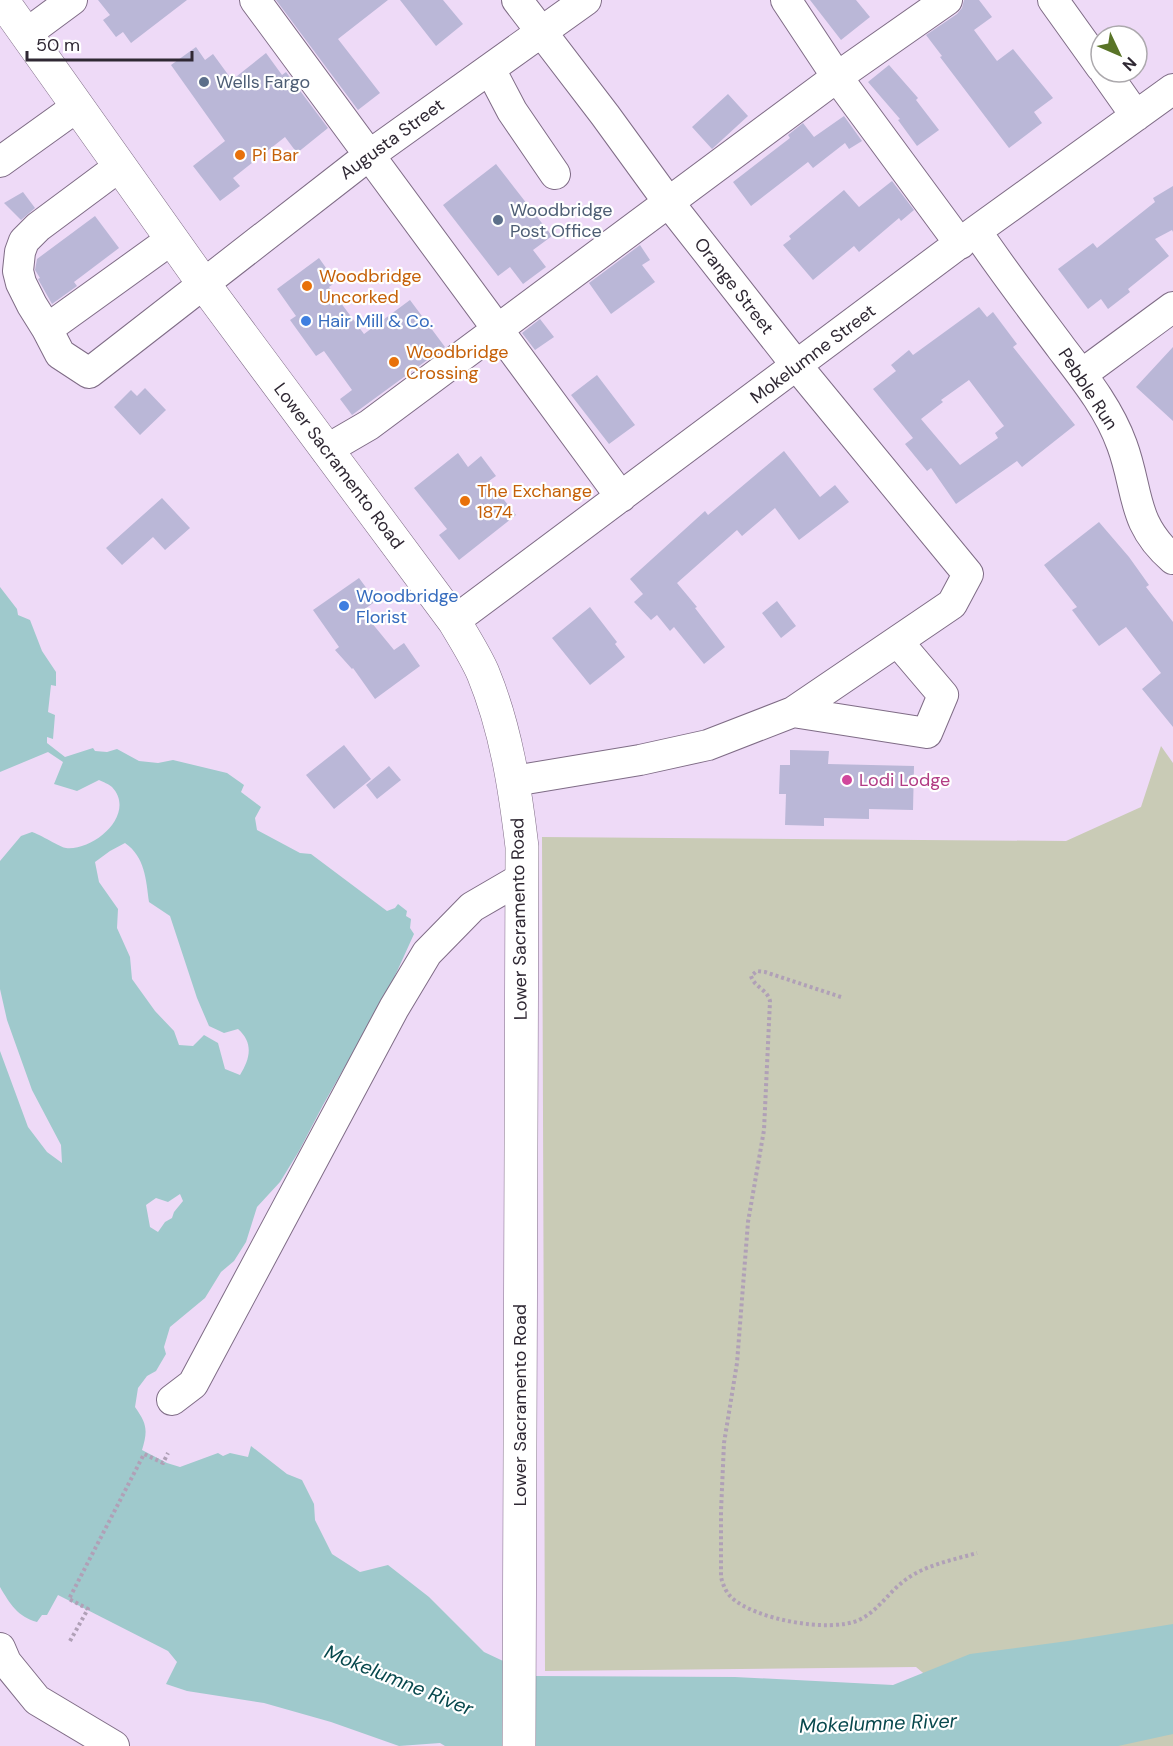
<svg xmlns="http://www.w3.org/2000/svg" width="1173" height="1746" font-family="'DM Sans',sans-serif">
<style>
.green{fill:#c9cbb6}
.water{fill:#9fc9cc;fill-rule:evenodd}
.building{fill:#bab7d7;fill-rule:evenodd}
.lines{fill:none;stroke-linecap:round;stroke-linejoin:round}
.minor-casing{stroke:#7f6c86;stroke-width:32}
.major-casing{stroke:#7f6c86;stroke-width:34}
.path{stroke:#b0a0b7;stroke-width:4;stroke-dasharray:3 3;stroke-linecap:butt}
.minor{stroke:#fff;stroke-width:30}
.major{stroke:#fff;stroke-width:33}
.service-dot{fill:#5c6f8a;stroke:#fff;stroke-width:2}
.food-dot{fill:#e8710a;stroke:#fff;stroke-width:2}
.shop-dot{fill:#3f7fe0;stroke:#fff;stroke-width:2}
.hotel-dot{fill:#d1479c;stroke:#fff;stroke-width:2}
.labels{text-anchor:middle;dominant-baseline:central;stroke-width:4.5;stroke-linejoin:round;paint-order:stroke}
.service-label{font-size:18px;fill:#4e5e75;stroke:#fff;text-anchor:start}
.street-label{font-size:18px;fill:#2f2833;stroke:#fff}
.food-label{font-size:18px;fill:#c56008;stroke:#fff;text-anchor:start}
.shop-label{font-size:18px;fill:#366cbe;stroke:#fff;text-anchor:start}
.hotel-label{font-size:18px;fill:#b23c85;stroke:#fff;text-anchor:start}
.water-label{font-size:20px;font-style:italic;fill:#07484d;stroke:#fff}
</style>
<rect width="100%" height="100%" fill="#eedaf7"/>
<!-- green -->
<path class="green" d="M1161 746 1173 763V1746H1010L916 1667 545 1671 542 837 1066 841 1141 807Z"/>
<!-- water -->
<path class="water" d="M0 587 17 609 18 615 30 620 42 651 56 672V686L51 685 48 712 55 715 53 739 47 737V743L65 757 93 748 95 751 107 752 117 749 139 761 158 763 173 760 227 773 244 785 241 792 261 807 255 818 257 830 300 853 311 854 387 911 395 908 398 904 407 911 406 916 411 919 410 928 414 934 389 989 323 1105 299 1151 280 1182 257 1207 246 1242 234 1261 221 1272 205 1298 170 1327 164 1347 166 1354 156 1371 147 1376 138 1388 135 1407C147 1424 148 1430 142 1450L167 1463 180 1467 218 1453 223 1456 230 1453 248 1457 251 1446 287 1474 302 1480 314 1504 315 1520 332 1554 360 1572 388 1565 429 1597 484 1652 535 1676 735 1677 893 1685 970 1654 1068 1641 1173 1624V1734L1118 1746H445L440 1743 399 1746 331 1722 264 1703 187 1691 166 1684 177 1662 168 1651 58 1595 47 1615H42L37 1622C18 1617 10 1604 0 1587V1051L28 1127 47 1152 62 1163 61 1145 32 1090 7 1020 0 989V861L21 836 32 832C39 834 62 848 66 848 94 851 137 814 112 787 109 784 103 782 99 780L77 791 54 784 63 762 48 752 0 772ZM125 843C145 857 146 879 149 902L170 916 197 998 209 1026 224 1033 238 1029C254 1043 250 1059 240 1075L225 1069 218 1043 204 1035 193 1046 179 1045 174 1031 155 1011 132 979 130 957 117 928 118 909 99 882 95 862 110 851ZM180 1194 183 1201 174 1212 172 1218 165 1222 158 1232 150 1227 146 1205 156 1198 168 1202Z"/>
<!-- building -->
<path class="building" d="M98 0H187L131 43 123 32 116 37 103 20 110 15Z
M276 0H388L338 39 380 93 358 110Z
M400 0H443L463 24 436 46Z
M810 0H856L870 17 841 40Z
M964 0H979L992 17 974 30 997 61 1013 49 1053 98 1034 112 1042 123 1009 148 940 57 942 56 926 35 957 14 962 8Z
M196 47 205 60 213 54 232 80 266 53 282 75 286 72 328 128 297 153 285 137 233 178 240 186 220 201 193 166 225 141 171 65Z
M889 65 918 98 916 100 939 130 917 146 898 120 900 119 868 82Z
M728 94 748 116 712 149 692 127Z
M844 116 862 141 849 149 845 143 813 168 808 162 751 206 733 182 790 138 788 135 803 123 814 137Z
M496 164 552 236 533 250 546 267 523 284 510 267 498 276 443 205Z
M892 181 914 210 901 221 899 218 859 252 854 246 813 280 783 245 791 239 789 236 844 190 859 207Z
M1173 186V232L1172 230 1155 239 1169 256 1128 289 1130 292 1108 309 1101 299 1088 309 1058 269 1093 243 1097 248 1155 202 1153 198Z
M23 192 35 208 21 220 4 203Z
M95 216 119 248 74 282 77 286 52 304 38 279 40 278 35 270 37 259Z
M640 245 650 260 642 265 655 282 611 314 589 283Z
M319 258 336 282 329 287 364 334 410 300 445 347 352 415 340 399 352 390 324 351 316 356 290 320 296 316 277 289Z
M979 307 987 317 993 312 1017 344 1013 347 1075 425 1022 467 1017 461 956 504 931 468 927 471 905 444 913 438 873 389 896 371 891 365 909 350 913 355ZM969 380 1004 426 995 433 998 438 960 465 921 419 943 402 941 400Z
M540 319 554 337 535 350 522 333Z
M1173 347V421L1136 387Z
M597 375 635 425 609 444 571 395Z
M145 388 166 410 140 435 114 407 131 390 137 396Z
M784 451 820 497 835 485 849 502 799 540 775 508 742 536 737 530 677 583 697 607 695 608 725 647 704 664 674 627 670 631 657 615 651 620 634 602 643 594 630 579 705 511 708 515Z
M458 453 468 467 481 456 496 476 489 481 516 515 459 560 439 535 447 529 414 488Z
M162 498 190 528 165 550 153 537 122 565 106 548Z
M1099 522 1129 557 1149 585 1146 587 1173 622V727L1142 689 1161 673 1126 627 1099 646 1072 610 1077 607 1044 565Z
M359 578 376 601 362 611 394 650 404 643 420 666 375 699 353 668 352 669 335 650 339 647 313 610Z
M777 601 796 626 781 638 762 613Z
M590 607 617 642 615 644 625 657 590 685 552 638Z
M344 745 371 779 334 809 306 775Z
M790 750 829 751 828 764 914 766 913 810 869 809V819L824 818V826L785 825 786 794H779L780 765H790Z
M389 766 401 780 377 799 366 785Z"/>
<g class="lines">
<defs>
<path id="minor" d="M255 0 621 497
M517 0 605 115 669 203 797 366 968 574 952 604 793 712
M786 0 837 77 960 244
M1053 0 1101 67
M26 34 72 0
M490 69 512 111 555 174
M1105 72 1136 116
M0 162 78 106
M976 231C1003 271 1033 310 1062 349 1085 379 1109 409 1122 445 1139 491 1131 523 1173 559
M172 239 47 329 60 354 89 373 368 156 586 0
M47 329 32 305 21 283 18 271 20 252 24 241 38 227 120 166
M1082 374 1173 307
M326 450 369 425 837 77 947 0
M454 621 976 231 1173 89
M514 781 640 760 708 745 793 712 927 733 943 695 898 642
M172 1400 193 1384 394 1008 427 953 472 907 522 878
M0 1648 6 1662 37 1700 114 1746"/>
<path id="major" d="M2 0 203 283 454 621C464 638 475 655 483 673 506 729 515 788 522 847L519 1746"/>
</defs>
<!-- minor casing -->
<use href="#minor" class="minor-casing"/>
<!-- major casing -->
<use href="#major" class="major-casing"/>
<!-- path -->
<path class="path" d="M841 997 765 972 757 971 751 976C754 987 767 989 770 1001L764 1130 748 1222 737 1363 724 1443 721 1511V1577C723 1585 726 1592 731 1597 755 1620 830 1633 859 1620 878 1611 888 1593 904 1581 924 1565 953 1560 977 1553
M70 1641 88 1609 69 1599 144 1454 163 1463 168 1453"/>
<!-- minor -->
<use href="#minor" class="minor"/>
<!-- major -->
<use href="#major" class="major"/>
</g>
<!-- markers -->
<g class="service-dot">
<circle cx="204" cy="82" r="6"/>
<circle cx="498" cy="220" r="6"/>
</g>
<g class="food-dot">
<circle cx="240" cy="155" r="6"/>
<circle cx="307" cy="286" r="6"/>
<circle cx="394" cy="362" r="6"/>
<circle cx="465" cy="501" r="6"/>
</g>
<g class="shop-dot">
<circle cx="306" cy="321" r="6"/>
<circle cx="344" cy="606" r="6"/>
</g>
<circle class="hotel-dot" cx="847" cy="780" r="6"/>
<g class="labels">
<!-- service labels -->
<g class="service-label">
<text x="216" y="82">Wells Fargo</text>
<text x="510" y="210">Woodbridge<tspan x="510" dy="21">Post Office</tspan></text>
</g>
<!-- street labels -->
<g class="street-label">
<text transform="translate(392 139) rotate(-36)">Augusta Street</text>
<text transform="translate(734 286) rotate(52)">Orange Street</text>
<text transform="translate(813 354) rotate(-37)">Mokelumne Street</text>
<text transform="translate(1088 389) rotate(57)">Pebble Run</text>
<text transform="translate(339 466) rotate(53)">Lower Sacramento Road</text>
<text transform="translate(519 919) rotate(-91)">Lower Sacramento Road</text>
<text transform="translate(520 1405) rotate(-90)">Lower Sacramento Road</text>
</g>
<!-- food labels -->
<g class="food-label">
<text x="252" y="155">Pi Bar</text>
<text x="319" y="276">Woodbridge<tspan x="319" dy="21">Uncorked</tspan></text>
<text x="406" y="352">Woodbridge<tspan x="406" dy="21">Crossing</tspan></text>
<text x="477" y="491">The Exchange<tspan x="477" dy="21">1874</tspan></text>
</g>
<!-- shop labels -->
<g class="shop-label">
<text x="318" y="321">Hair Mill &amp; Co.</text>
<text x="356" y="596">Woodbridge<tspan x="356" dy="21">Florist</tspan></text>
</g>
<!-- hotel labels -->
<g class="hotel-label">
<text x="859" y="780">Lodi Lodge</text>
</g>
<!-- water labels -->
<g class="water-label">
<text transform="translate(399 1680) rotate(22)">Mokelumne River</text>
<text transform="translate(878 1723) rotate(-2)">Mokelumne River</text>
</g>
</g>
<!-- north arrow -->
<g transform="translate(1119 54) rotate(134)"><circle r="28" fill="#ffffff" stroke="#aca9ad" stroke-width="1.5"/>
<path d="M0-4.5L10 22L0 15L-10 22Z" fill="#597427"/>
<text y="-9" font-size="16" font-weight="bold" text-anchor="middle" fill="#2f2833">N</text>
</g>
<!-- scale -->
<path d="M27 51v9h165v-9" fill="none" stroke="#2f2833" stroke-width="3"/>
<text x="36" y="51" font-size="18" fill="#2f2833" stroke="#ffffff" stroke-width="4.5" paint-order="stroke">50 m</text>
</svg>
